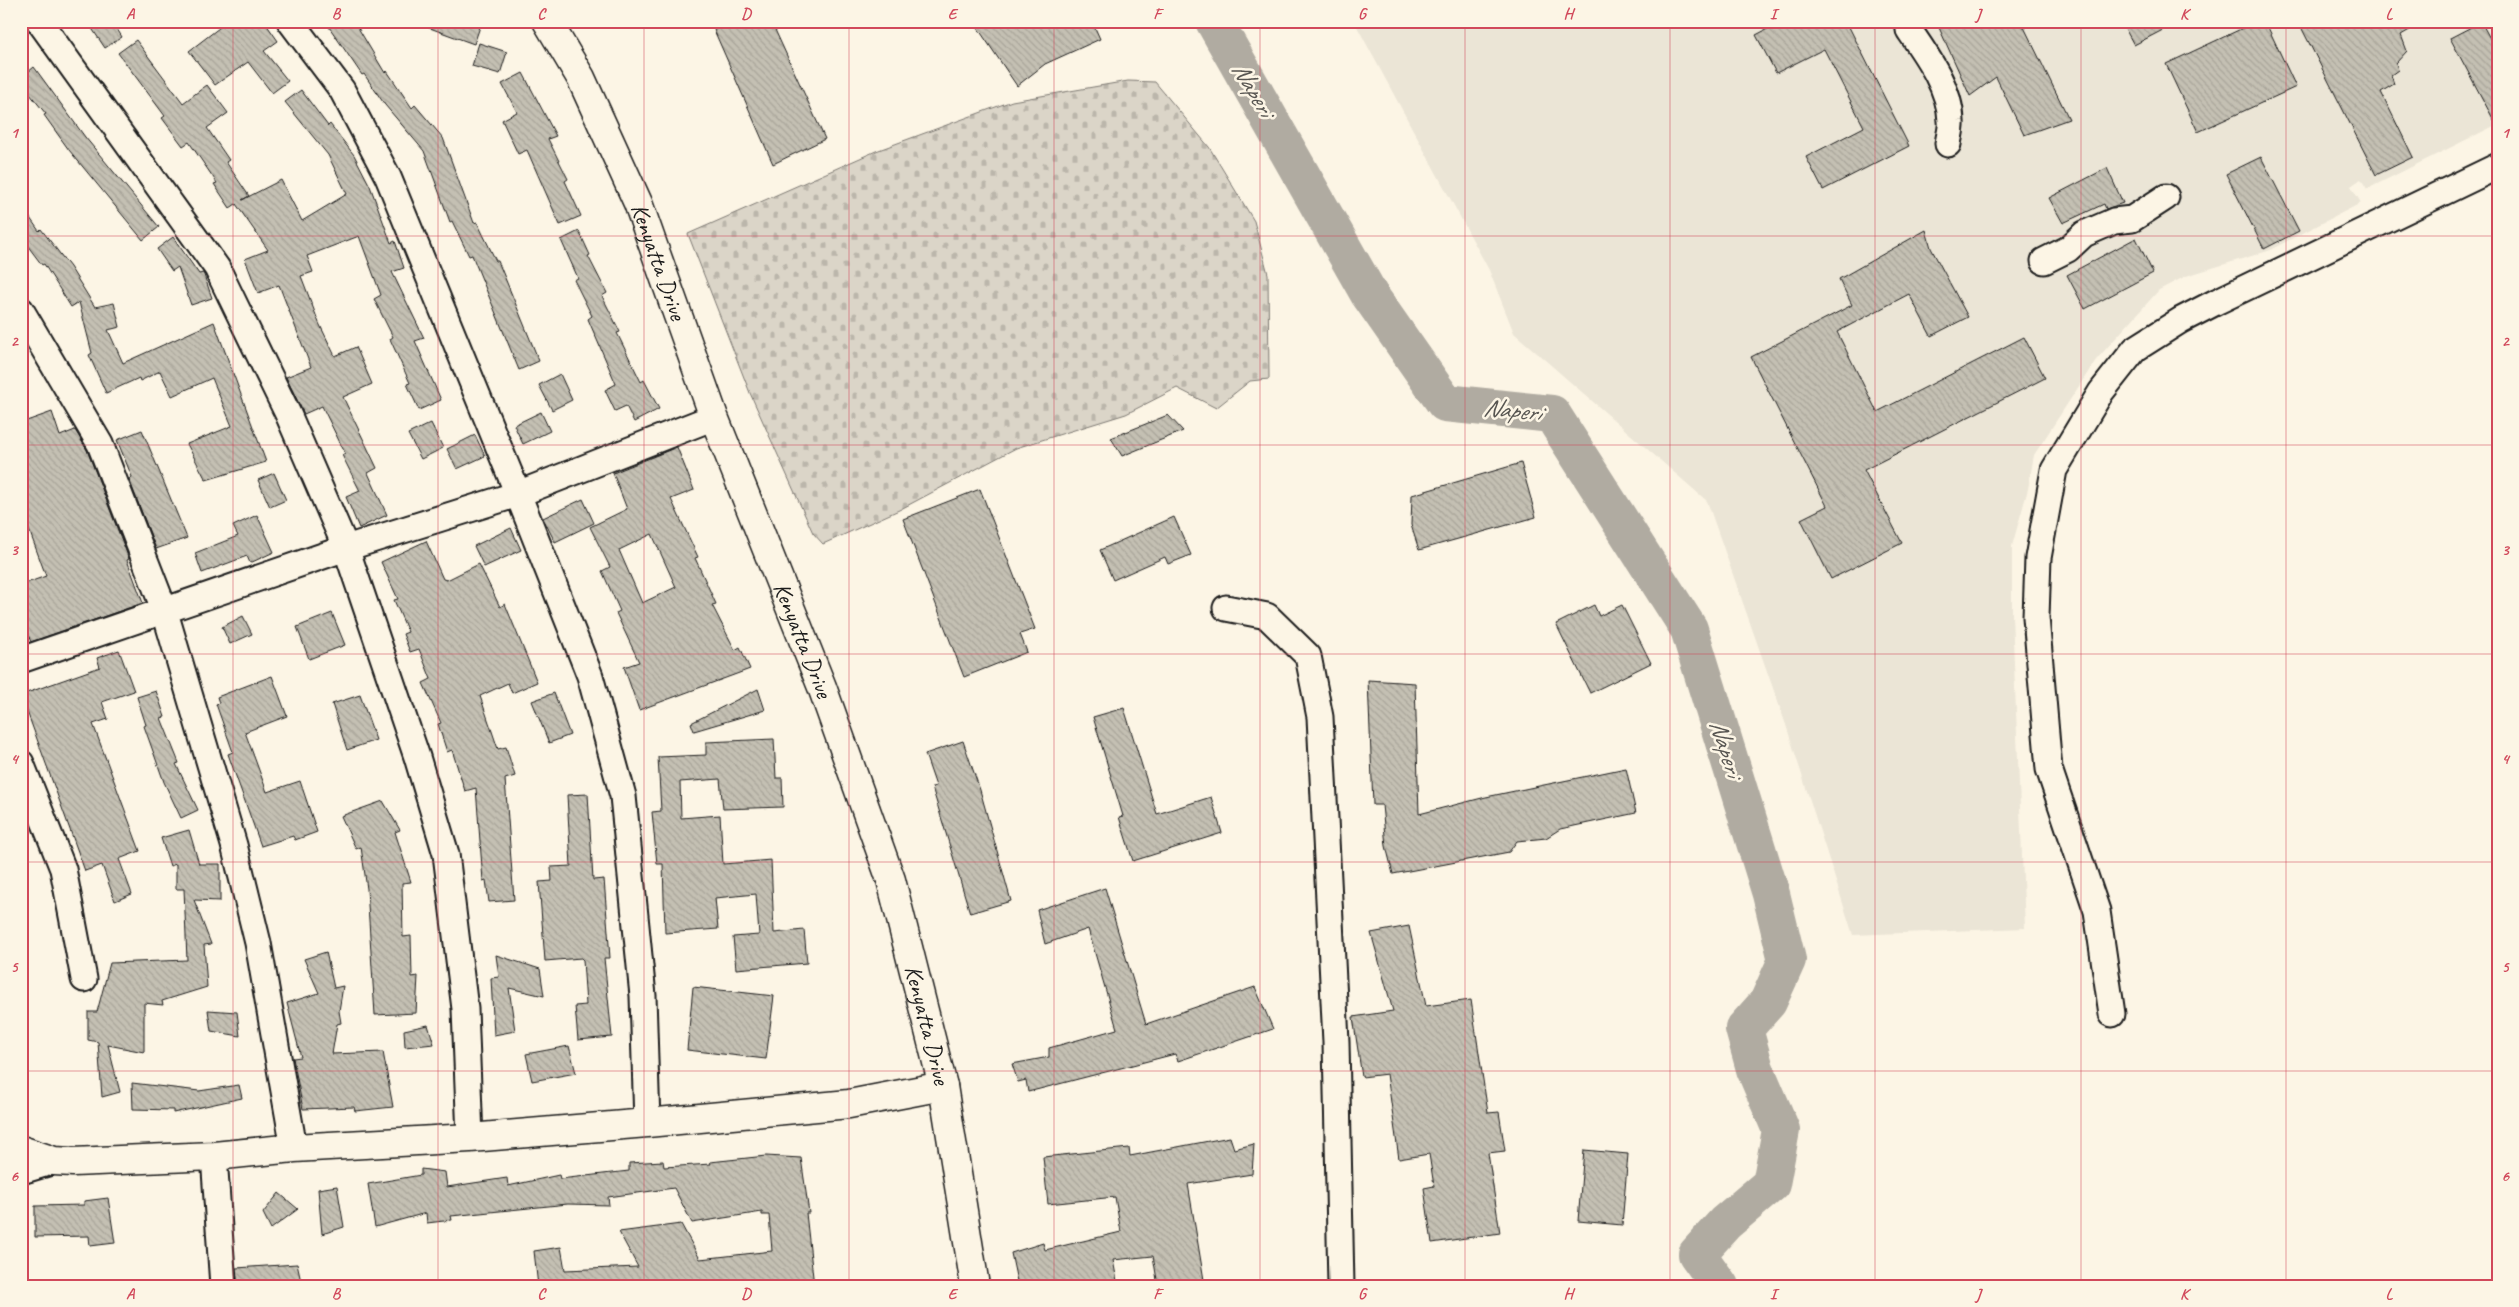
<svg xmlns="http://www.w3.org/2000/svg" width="2519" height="1307" font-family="Caveat,sans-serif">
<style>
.built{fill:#ebe5d6}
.cemetery{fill:url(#cemetery-stones);stroke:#7c7872}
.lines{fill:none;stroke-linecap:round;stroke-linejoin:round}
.river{stroke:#b0aba1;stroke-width:38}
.building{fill:url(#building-back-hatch);stroke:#1c1c1c;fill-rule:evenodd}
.street-casing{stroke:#1c1c1c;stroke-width:29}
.secondary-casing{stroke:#1c1c1c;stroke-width:31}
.street{stroke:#fcf5e5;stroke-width:25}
.secondary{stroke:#fcf5e5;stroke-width:28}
.grid{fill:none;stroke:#d1495b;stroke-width:1;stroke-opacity:0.55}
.labels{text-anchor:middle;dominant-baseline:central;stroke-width:5;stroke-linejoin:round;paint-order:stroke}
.street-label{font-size:24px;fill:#1c1c1c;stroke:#fcf5e5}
.water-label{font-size:25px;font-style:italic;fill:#575551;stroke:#fcf5e5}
.neatline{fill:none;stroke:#d1495b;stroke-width:2}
.grid-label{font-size:16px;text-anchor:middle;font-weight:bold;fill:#d1495b}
</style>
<defs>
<pattern id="cemetery-stones" width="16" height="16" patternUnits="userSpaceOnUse" patternTransform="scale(1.25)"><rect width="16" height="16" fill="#dbd5c8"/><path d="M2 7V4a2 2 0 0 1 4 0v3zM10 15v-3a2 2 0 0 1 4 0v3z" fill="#bbb6ab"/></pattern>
<pattern id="building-back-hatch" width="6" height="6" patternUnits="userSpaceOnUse" patternTransform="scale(1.25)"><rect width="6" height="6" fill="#c4c0b3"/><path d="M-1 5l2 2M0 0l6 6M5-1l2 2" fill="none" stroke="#a8a499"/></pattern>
</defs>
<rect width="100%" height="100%" fill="#fcf5e5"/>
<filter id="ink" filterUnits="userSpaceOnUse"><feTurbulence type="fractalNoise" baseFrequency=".02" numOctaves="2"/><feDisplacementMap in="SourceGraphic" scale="10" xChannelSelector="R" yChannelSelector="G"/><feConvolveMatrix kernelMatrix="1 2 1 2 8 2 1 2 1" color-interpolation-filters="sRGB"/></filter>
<g filter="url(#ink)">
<!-- built -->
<path class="built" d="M1354 21H2498V124L2367 189 2361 179 2351 186 2361 203 2268 251 2186 276 2159 290 2096 360 2034 455 2028 489 2012 546V615L2025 928 1853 935 1786 725 1707 501 1514 333 1489 270Z"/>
<!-- cemetery -->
<path class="cemetery" d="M1128 81 1155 82 1209 147 1254 221 1268 274 1269 379 1250 381 1216 408 1177 388 1126 414 1016 448 899 510 823 544 813 533 750 393 688 234 876 151 1012 101Z"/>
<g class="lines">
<!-- river -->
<path class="river" d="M1214 21 1369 294 1445 403 1552 414 1689 629 1771 894 1787 960 1768 1002 1744 1029 1755 1069 1781 1130 1771 1184 1725 1223 1697 1254 1720 1286"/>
</g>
<!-- building -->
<path class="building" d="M87 21H112L122 37 105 48Z
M228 21H264L278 41 264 51 288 81 272 93 248 62 215 85 189 51Z
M325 21H354L385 73 387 71 412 108 415 105 443 138 474 223 477 222 496 261H498L539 361 519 370 472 255 469 256 452 221 450 222 424 151 385 105 364 74 362 75Z
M416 21H482L474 44 416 23Z
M736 21H771L825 139 773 164 714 30Z
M973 21H1092L1100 39 1045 64 1017 86Z
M1783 21H1846L1909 146 1823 190 1806 157 1864 127 1824 49 1776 73 1756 35Z
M1936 21H2021L2069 119 2024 135 1996 77 1970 96Z
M2121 21H2180L2134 45Z
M2258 21H2265L2296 87 2198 132 2166 64Z
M2298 21H2425L2401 35 2407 51 2396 63 2398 70 2391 75 2394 84 2381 92 2413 157 2376 175Z
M2481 22 2498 53V128L2450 38Z
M136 40 183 103 207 85 228 113 207 128 229 160 226 162 249 196 242 200 281 180 302 221 347 194 328 155 285 102 301 90 328 126 330 124 354 155 370 186 391 243 395 241 404 268 392 272 424 338 415 341 441 400 419 410 407 384 410 383 390 339 393 337 374 299 381 295 359 236 307 256 313 272 301 276 319 323 335 356 356 347 372 384 343 397 377 468 368 473 387 515 359 528 346 497 360 491 342 455 345 453 322 406 304 414 286 377 311 367 279 285 258 293 245 259 268 250 236 204 230 208 214 184 217 183 189 142 183 146 162 118 165 116 118 53Z
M479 43 507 52 500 74 472 66Z
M34 67 85 137 159 227 143 240 69 150 44 115 46 114 21 83V78Z
M523 73 556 136 548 139 568 179 565 181 581 216 560 225 527 150 518 154 502 120 517 112 502 84Z
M2261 157 2299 231 2264 249 2226 174Z
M2107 168 2123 203 2106 209 2104 204 2063 223 2049 198Z
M21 205 39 231 41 229 70 267 95 307 114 303 120 327 108 330 123 363 214 322 266 462 206 480 187 444 232 426 212 378 172 396 160 371 140 381 139 378 106 393 89 355 92 353 79 302 71 307 44 264 42 265 21 237Z
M1926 230 1931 248 1968 317 1931 336 1909 294 1837 332 1877 412 2024 337 2045 378 1864 470 1902 543 1831 579 1801 519 1827 506 1751 357 1852 305 1839 279Z
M579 231 590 255 588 256 607 293 602 296 620 332 617 333 641 382 644 380 659 409 634 422 626 406 615 411 605 390 616 384 588 319 592 316 574 280 578 278 561 240Z
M173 237 199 274 203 273 204 275 212 298 191 305 178 267 172 271 157 249Z
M2136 238 2153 273 2085 309 2067 275Z
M560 374 572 400 552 410 539 385Z
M52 412 60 436 75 430 87 450 129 559 127 560 143 603 31 642 21 617V585L46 576 21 508V423Z
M541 412 550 431 523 444 514 425Z
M1168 415 1183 431 1122 456 1111 438Z
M431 423 443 448 421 459 408 434Z
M142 430 187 538 156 549 129 479 132 477 117 440Z
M475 435 485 456 457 469 447 449Z
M677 447 694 490 671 499 698 557 695 558 716 604 712 605 735 650 740 647 750 669 639 710 624 667 639 662 616 613 620 611 602 571 610 567 590 527 627 509 613 473ZM652 534 676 587 642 603 619 550Z
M1521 463 1536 517 1419 550 1411 525 1412 495Z
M274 473 286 500 270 507 258 480Z
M980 489 1035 629 1020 634 1027 652 964 677 903 519Z
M583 499 594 523 555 542 543 518Z
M257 515 274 552 250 563 247 556 202 573 195 553 238 536 233 526Z
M1174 517 1191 555 1168 564 1165 557 1113 580 1100 550Z
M511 528 521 550 484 567 474 546Z
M426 541 443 579 447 580 479 564 500 607 505 604 537 682 512 693 508 683 480 696 498 749 506 747 515 776 505 779 514 900 489 902 486 880 483 881 476 788 465 791 452 750 447 752 438 724 441 723 423 683 431 679 419 649 410 652 403 634 408 632 394 600 398 599 381 562Z
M1594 605 1599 616 1622 605 1651 663 1590 693 1556 624Z
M332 613 345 645 309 659 297 627Z
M243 616 252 634 230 644 222 627Z
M119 650 134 691 102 702 108 719 93 724 140 851 119 859 132 894 115 901 102 865 85 871 21 695 100 667 97 658Z
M272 676 287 716 245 732 267 792 300 781 317 832 295 840 293 836 261 846 228 754 233 752 216 704 219 703 217 697Z
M1368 680 1415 683 1419 814 1486 797 1626 768 1636 813 1560 829 1546 838 1517 841 1509 852 1393 874 1386 846 1382 805H1373Z
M758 689 765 710 694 731 691 723Z
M156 691 165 717 161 718 179 763 176 764 198 810 181 818 164 782 144 726 146 725 137 697Z
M554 693 570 735 549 743 532 701Z
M360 695 376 740 347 750 332 704Z
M1124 708 1157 814 1211 797 1222 833 1133 861 1119 817 1123 816 1093 717Z
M774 739 776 778H782L783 807 723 809 720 779 680 782 681 818 720 815 723 864 771 860 774 933 804 930 807 963 736 969 733 937 759 935 756 894 715 898 718 929 665 933 663 864H657L652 812 661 811 658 757 706 755V742Z
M963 741 980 790 1011 901 970 913 932 787 936 786 925 754Z
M588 794 593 880 604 879 610 958H604L612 1037 578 1040 575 1006 586 1005 583 960 581 958 545 961 539 882 552 881 551 867 571 866 567 795Z
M383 801 400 830 395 832 411 882 402 883 403 937 411 936 412 977 418 976 416 1013 375 1015 367 889 361 847 356 849 341 816Z
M189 830 199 864H220V901L194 900 211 944 204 945 207 987 162 1001 163 1005 144 1003V1052L108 1045 120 1092 102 1097 98 1042 88 1040V1012H97L110 963 187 960 184 889H176V864L170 866 161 838Z
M1105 888 1146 1024 1255 987 1273 1029 1178 1061 1175 1054 1028 1092 1026 1080 1018 1082 1012 1064 1049 1057V1048L1117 1029 1088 929 1045 944 1037 910Z
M1409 926 1426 1006 1471 1000 1488 1113 1499 1112 1505 1151 1488 1153 1500 1233 1432 1243 1424 1188 1434 1186 1429 1154 1399 1159 1387 1074 1362 1077 1353 1017 1393 1011 1371 933Z
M326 952 334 988 343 986 339 1011 341 1023 337 1024 332 1054 383 1052 393 1107 355 1111 354 1107 303 1109 293 1058 301 1057 287 1003 319 993 304 959Z
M496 955 540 969 544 996 509 988 515 1031 494 1035 491 978 499 977Z
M693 987 774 996 766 1059 687 1050Z
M208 1010 237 1012 240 1036 211 1031Z
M428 1025 434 1044 405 1047 404 1030Z
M569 1046 576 1073 532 1081 526 1054Z
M132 1083 199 1091 239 1085 242 1098 173 1113V1110L133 1109Z
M1230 1137 1234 1149 1254 1144 1252 1174 1188 1184 1205 1286H1158L1153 1256 1113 1260 1118 1286H1018L1011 1253 1043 1243 1045 1250 1121 1232 1115 1197 1048 1204 1043 1157 1129 1148 1130 1156Z
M1584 1150 1628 1154 1622 1225 1578 1221Z
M766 1156 801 1158 809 1213H806L814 1286H538L534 1251 561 1247 565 1270 638 1267 619 1232 681 1224 700 1259 772 1251 769 1215H762V1212L692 1223 674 1188 608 1197 609 1205 568 1204 451 1216 452 1220 427 1223 426 1213 375 1227 368 1184 421 1175V1169L445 1172 447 1187 507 1178 508 1186 559 1175 560 1179 629 1171V1163L663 1161 664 1167 711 1164 710 1162Z
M337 1186 344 1227 322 1234 318 1189Z
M279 1193 298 1209 271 1229 263 1213Z
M108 1198 115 1243 90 1246 89 1236 35 1237V1206L84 1205V1201Z
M297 1264 302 1286H238L236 1268Z"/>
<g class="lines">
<defs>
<path id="street" d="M39 21 217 268 288 414 346 548 417 757 446 854 465 1009 470 1138
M290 21 342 90 388 177 518 494 590 676 623 796 643 996 647 1123
M1912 21 1909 30C1927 56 1950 88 1951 121 1952 128 1949 136 1948 144
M2044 261 2068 249 2084 234 2114 221 2132 219 2166 197
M21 310 100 444 164 609 234 845 258 943 294 1148
M1226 608 1267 616 1308 656 1320 717 1336 1042 1341 1286
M21 660 346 548 518 494 714 417
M21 763 63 869 84 979
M2112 1014 2097 911 2049 769 2036 617 2038 558 2054 470 2101 392 2135 349 2181 320 2218 301 2498 166
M214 1156 223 1286
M21 1171 54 1161"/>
<g id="secondary">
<path id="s1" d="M547 21 581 78 638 203 714 417 822 687 891 880 943 1086 975 1286"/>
<path d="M21 1150 54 1161 73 1162 214 1156 294 1148 470 1138 647 1123 849 1104 943 1086"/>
</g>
</defs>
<!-- street casing -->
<use href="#street" class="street-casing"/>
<!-- secondary casing -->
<use href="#secondary" class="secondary-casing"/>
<!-- street -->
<use href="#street" class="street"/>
<!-- secondary -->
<use href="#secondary" class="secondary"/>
</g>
</g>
<!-- grid -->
<path class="grid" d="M233 21V1286M438 21V1286M644 21V1286M849 21V1286M1054 21V1286M1260 21V1286M1465 21V1286M1670 21V1286M1875 21V1286M2081 21V1286M2286 21V1286M21 236H2498M21 445H2498M21 654H2498M21 862H2498M21 1071H2498"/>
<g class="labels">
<!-- street labels -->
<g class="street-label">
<text stroke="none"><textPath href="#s1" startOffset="266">Kenyatta Drive</textPath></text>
<text stroke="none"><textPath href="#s1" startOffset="671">Kenyatta Drive</textPath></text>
<text stroke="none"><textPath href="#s1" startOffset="1076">Kenyatta Drive</textPath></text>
</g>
<!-- water labels -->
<g class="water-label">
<text transform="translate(1253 89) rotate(60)">Naperi</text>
<text transform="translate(1512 410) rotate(6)">Naperi</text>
<text transform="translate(1726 748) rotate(73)">Naperi</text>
</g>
</g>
<!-- margin -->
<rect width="2519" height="1307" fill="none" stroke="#fcf5e5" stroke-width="55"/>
<rect x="28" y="28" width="2464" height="1252" class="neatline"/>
<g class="grid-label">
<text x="130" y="19">A</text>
<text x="336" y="19">B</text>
<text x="541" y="19">C</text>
<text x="746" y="19">D</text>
<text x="952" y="19">E</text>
<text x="1157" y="19">F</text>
<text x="1362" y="19">G</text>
<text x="1568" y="19">H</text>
<text x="1773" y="19">I</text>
<text x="1978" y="19">J</text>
<text x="2184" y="19">K</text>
<text x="2389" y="19">L</text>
<text x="14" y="138">1</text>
<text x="2505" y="138">1</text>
<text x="14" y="346">2</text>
<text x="2505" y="346">2</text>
<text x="14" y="555">3</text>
<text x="2505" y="555">3</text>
<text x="14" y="764">4</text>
<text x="2505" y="764">4</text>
<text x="14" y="972">5</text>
<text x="2505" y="972">5</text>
<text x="14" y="1181">6</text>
<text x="2505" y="1181">6</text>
<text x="130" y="1299">A</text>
<text x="336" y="1299">B</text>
<text x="541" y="1299">C</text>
<text x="746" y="1299">D</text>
<text x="952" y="1299">E</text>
<text x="1157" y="1299">F</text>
<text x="1362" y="1299">G</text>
<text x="1568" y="1299">H</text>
<text x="1773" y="1299">I</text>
<text x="1978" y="1299">J</text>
<text x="2184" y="1299">K</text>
<text x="2389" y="1299">L</text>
</g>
</svg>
